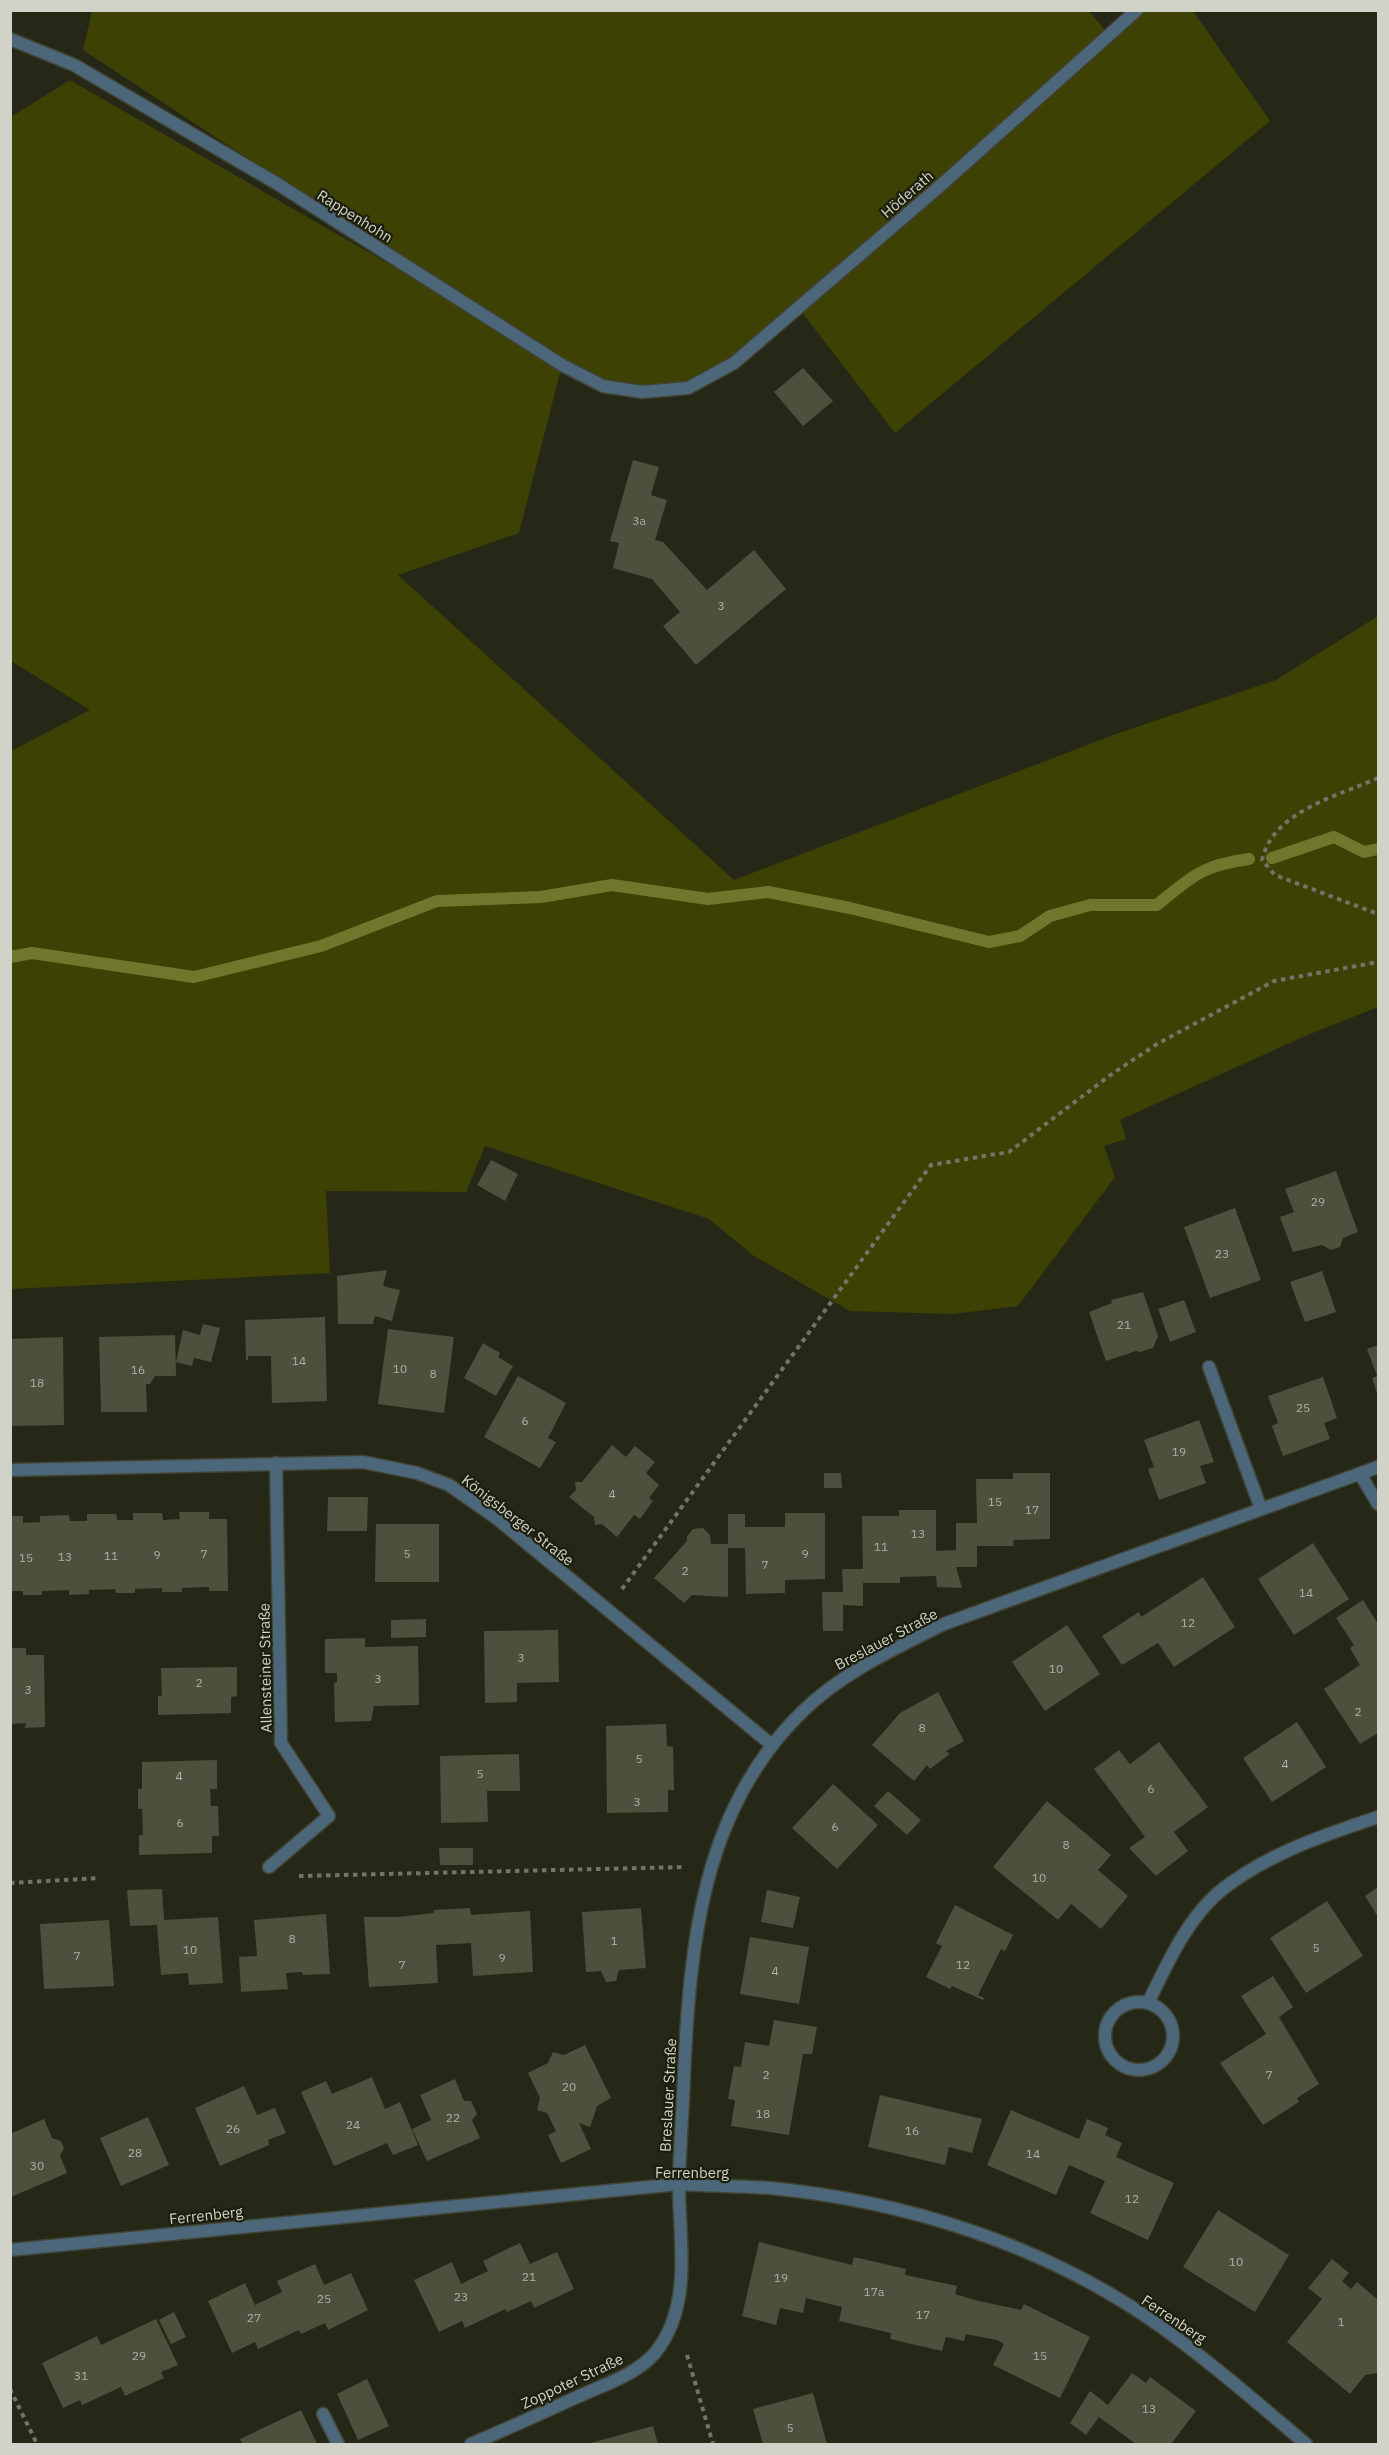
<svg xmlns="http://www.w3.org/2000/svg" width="1389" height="2455" font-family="'IBM Plex Sans',sans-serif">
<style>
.green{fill:#3d4104}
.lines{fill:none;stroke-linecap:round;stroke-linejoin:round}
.stream{stroke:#70772d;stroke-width:12}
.building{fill:#4d503c}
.service-casing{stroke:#414333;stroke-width:15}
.minor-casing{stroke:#414333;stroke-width:15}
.path{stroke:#727466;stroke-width:4;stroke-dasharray:4.5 4.5;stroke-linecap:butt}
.service{stroke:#4c667a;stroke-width:12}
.minor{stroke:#4c667a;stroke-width:12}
.labels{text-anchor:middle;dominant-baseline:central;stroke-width:4.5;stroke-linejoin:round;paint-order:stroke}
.number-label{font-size:12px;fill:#b0b2a5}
.street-label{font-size:15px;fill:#d1d3c8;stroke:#1d1f0d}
</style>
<rect width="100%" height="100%" fill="#262817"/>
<!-- green -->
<path class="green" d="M1088 10 1109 35 1137 11H1193L1270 121 895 433 798 307 734 363 688 388 603 386 562 365 519 533 398 575 734 880 1116 734 1276 680 1378 616V1007L1305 1036 1120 1120 1126 1139 1104 1146 1115 1177 1018 1306 953 1314 850 1311 754 1256 709 1219 485 1146 466 1192 326 1191 330 1273 11 1289V751L90 710 11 661V117L70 80 550 357 83 50 92 11Z"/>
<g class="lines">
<!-- stream -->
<path class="stream" d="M1272 858 1334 837 1364 852 1378 849
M10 957 32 953 194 977 321 946 437 901 541 897 612 885 708 899 768 892 850 908 989 942 1020 936 1050 916 1090 905H1157C1192 876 1203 865 1249 859"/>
</g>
<!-- building -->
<path class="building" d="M803 368 833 401 803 426 774 392Z
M633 460 659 467 651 495 667 500 655 540 663 542 707 590 754 550 786 589 696 665 663 626 680 612 669 599 652 579 613 568 619 543 610 541Z
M491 1160 518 1174 505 1201 477 1185Z
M1336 1171 1358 1232 1343 1238 1340 1247 1331 1250 1322 1245 1293 1252 1280 1217 1294 1212 1285 1189Z
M1235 1208 1261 1280 1210 1298 1184 1227Z
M387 1270 383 1286 400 1290 392 1321 375 1316 373 1324H338L337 1276Z
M1322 1271 1336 1312 1305 1322 1290 1282Z
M1143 1292 1158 1336 1153 1348 1140 1352 1136 1351 1106 1361 1089 1312 1112 1303 1111 1300Z
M1184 1300 1196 1332 1170 1342 1158 1309Z
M325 1317 327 1401 272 1403 271 1356H248V1360H246L245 1320Z
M203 1324 220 1328 211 1362 194 1358 192 1366 176 1362 183 1330 200 1335Z
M388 1329 454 1337 444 1413 378 1404Z
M175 1335 176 1376H155L150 1384H146L147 1412H101L99 1337Z
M63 1337 64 1425 10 1426V1339Z
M483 1343 500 1353 498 1357 513 1366 496 1396 464 1378Z
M1378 1345V1396L1372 1378 1377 1376 1367 1349Z
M518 1376 566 1403 548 1438 556 1442 540 1468 484 1437Z
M1323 1377 1337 1418 1324 1423 1330 1439 1283 1456 1272 1426 1278 1423 1268 1396Z
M1199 1420 1214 1462 1200 1466 1206 1483 1159 1500 1148 1469 1154 1467 1144 1440Z
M612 1445 626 1457 635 1446 655 1462 646 1473 659 1485 649 1498 653 1501 640 1519 634 1515 617 1537 602 1524 595 1525 594 1517 569 1497 576 1490 575 1482H582Z
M824 1473H841L842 1488H824Z
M1013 1473H1050V1539L1013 1540 1014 1546H977V1567H956L962 1588 937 1587 936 1576 900 1577V1583H863V1606L843 1605V1631H823L822 1592H843L842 1569H863L862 1516H899V1510H936V1551L956 1550V1523H977L976 1479H1013Z
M328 1497H368L367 1531H327Z
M179 1512H209V1519H227L228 1591H209V1587L182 1588V1592H162V1588L135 1589V1593H116L115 1589 89 1590V1594L69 1595V1590L42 1591V1595H23V1591H10V1516H23V1523L40 1522V1516L69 1515 70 1521H87V1514H116L117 1520H133V1513H162L163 1520 180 1519Z
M785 1513H825V1579L785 1580V1593L746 1594 745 1548H728V1597L692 1595 684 1603 654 1578 687 1541V1536L693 1529 703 1528 710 1535 711 1544H728V1514H745V1527H785Z
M376 1524H439V1582H375Z
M1313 1543 1349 1599 1294 1635 1258 1579Z
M1203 1577 1235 1627 1174 1667 1158 1643 1122 1665 1102 1636 1139 1612 1141 1617Z
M1363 1600 1378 1624V1733L1360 1744 1324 1689 1360 1665 1350 1648 1354 1645 1336 1618Z
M426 1619V1637L391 1638V1620Z
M1067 1625 1100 1674 1045 1711 1012 1662Z
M558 1630 559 1682 517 1683V1702L485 1703 484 1631Z
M365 1638V1647L418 1646 419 1705 374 1706 371 1721 335 1722 334 1683 337 1682V1673H325V1639Z
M10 1648H26V1655H44L45 1727 25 1728 26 1723 10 1724Z
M237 1667V1696L231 1697V1713L158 1715V1696H162L161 1668Z
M938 1692 964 1741 946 1751 950 1754 930 1769 927 1765 914 1781 872 1745 900 1713Z
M1297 1722 1326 1767 1272 1802 1243 1758Z
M666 1724 667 1746 673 1747 674 1790H668V1812L607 1813 606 1726Z
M1159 1742 1208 1807 1174 1832 1188 1851 1156 1876 1129 1848 1145 1837 1094 1769 1119 1750 1130 1764Z
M519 1754 520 1791H487L488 1822 441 1823 440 1756Z
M217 1760V1789H210L211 1806H218L219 1836H212V1853L139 1855V1835H143L142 1809H138V1789H142V1762Z
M833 1784 878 1825 837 1869 792 1828Z
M888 1791 921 1820 907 1835 874 1806Z
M1047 1801 1111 1855 1098 1870 1128 1896 1101 1929 1071 1904 1058 1920 993 1867Z
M439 1848H473V1865H440Z
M1378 1887V1917L1365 1896Z
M162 1889 164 1920 218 1917 223 1983 189 1985 188 1973 161 1975 157 1925 130 1926 127 1890Z
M767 1890 800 1897 793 1928 761 1922Z
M1327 1901 1363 1956 1306 1993 1270 1938Z
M955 1905 1013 1935 1005 1951 1001 1949 978 1995 984 1998 983 2000 952 1986 950 1989 926 1977 942 1946 936 1943Z
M470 1908 471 1915 530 1911 533 1972 473 1976 471 1943 436 1945 438 1983 369 1987 364 1917H398L434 1913V1910Z
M641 1908 646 1968 619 1970 616 1981 606 1982 601 1971 586 1972 582 1912Z
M326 1914 330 1974 303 1975 302 1972 286 1973 288 1989 241 1992 239 1957 257 1956 254 1920Z
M109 1920 114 1986 44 1989 40 1924Z
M750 1937 809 1947 799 2004 740 1994Z
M1273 1976 1293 2007 1279 2017 1319 2084 1297 2098 1299 2102 1263 2125 1220 2063 1266 2034 1241 1996Z
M774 2020 817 2027 812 2054H803L789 2135 731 2126 735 2100 728 2099 734 2066 741 2067 745 2042 769 2046Z
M585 2045 611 2098 597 2106 590 2127 579 2123 591 2149 561 2163 548 2135 556 2131 547 2113 537 2110 540 2098 528 2073 548 2063 553 2052 564 2055Z
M372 2077 385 2109 400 2102 418 2145 393 2155 387 2143 334 2166 301 2092 326 2081 332 2094Z
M455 2079 464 2101H471L477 2114 472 2120 480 2138 427 2161 412 2129 431 2120 420 2095Z
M244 2086 257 2115 275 2108 286 2133 268 2140 269 2145 220 2166 195 2108Z
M880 2095 982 2119 972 2153 949 2147 945 2165 868 2147Z
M1011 2110 1079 2139 1087 2119 1108 2128 1105 2135 1122 2143 1116 2157 1174 2183 1148 2240 1090 2213 1105 2181 1069 2165 1056 2195 987 2165Z
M148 2117 169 2165 121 2186 100 2138Z
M44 2119 52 2138 61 2141 64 2148 60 2156 67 2173 11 2197 10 2134Z
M1218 2210 1289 2255 1255 2312 1183 2267Z
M759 2242 852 2265 854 2257 906 2269 905 2275 957 2286 955 2294 974 2300 1021 2310 1024 2304 1090 2337 1060 2398 993 2365 1004 2344 997 2340 966 2334 964 2341 946 2337 942 2351 890 2339 891 2333 839 2321 842 2307 806 2298 803 2313 780 2308 776 2325 742 2316Z
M520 2243 530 2264 557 2252 574 2289 534 2308 531 2301 507 2312 505 2309 465 2328 462 2321 439 2332 414 2280 452 2262 461 2284 488 2271 483 2261Z
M1332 2259 1349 2273 1342 2281 1351 2289 1357 2282 1378 2300V2373L1365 2375 1350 2394 1287 2342 1322 2299 1308 2288Z
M315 2264 324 2285 351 2273 368 2310 328 2330 325 2323 301 2334 299 2330 258 2349 255 2342 232 2353 208 2301 245 2283 255 2305 282 2292 277 2281Z
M174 2312 186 2337 171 2344 159 2320Z
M156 2319 178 2365 161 2372 164 2378 125 2396 121 2387 82 2405 80 2400 63 2408 42 2363 97 2336 101 2345Z
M1132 2373 1146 2383 1150 2377 1196 2411 1171 2444H1136L1099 2417 1086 2435 1070 2423 1090 2391 1108 2405Z
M367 2379 389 2426 358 2440 337 2394Z
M813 2393 827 2444H763L753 2409Z
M301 2410 317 2444H243L240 2439Z
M653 2426 658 2444H587Z"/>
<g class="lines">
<defs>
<path id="service" d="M323 2414 338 2444"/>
<path id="minor" d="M10 39 74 65 276 183 562 365 603 386 642 392 688 388 734 363 940 186 1137 10
M1209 1367 1261 1509
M10 1470 363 1462 417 1473 449 1485 495 1517 772 1745
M1360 1474 1378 1504
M269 1867 329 1816 281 1743 276 1463
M1105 2036a34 34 0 1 1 68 0a34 34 0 1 1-68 0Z
M1148 2003C1167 1964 1188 1916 1224 1888 1270 1853 1324 1835 1378 1817
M10 2250 679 2184C710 2186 740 2186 770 2188 904 2201 1038 2243 1150 2319 1205 2357 1255 2401 1306 2444
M471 2444C507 2429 542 2413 577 2397 603 2385 636 2375 655 2353 692 2307 680 2246 679 2191 679 2152 683 2113 684 2075 690 1944 702 1810 801 1713 841 1673 894 1649 944 1624L1378 1467"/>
</defs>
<!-- service casing -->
<use href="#service" class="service-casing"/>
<!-- minor casing -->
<use href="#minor" class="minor-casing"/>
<!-- path -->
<path class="path" d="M1378 778C1338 796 1273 811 1262 860L1275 875 1378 914
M622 1589 931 1165 1009 1152 1109 1076 1157 1044 1274 981 1378 962
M299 1876 684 1867
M10 1883 98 1878
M687 2355 713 2444
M10 2389 37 2444"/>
<!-- service -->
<use href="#service" class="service"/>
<!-- minor -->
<use href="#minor" class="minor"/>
</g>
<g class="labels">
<!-- number labels -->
<g class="number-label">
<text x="639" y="520">3a</text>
<text x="721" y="605">3</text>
<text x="1318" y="1201">29</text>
<text x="1222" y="1253">23</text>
<text x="1124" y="1324">21</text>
<text x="299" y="1360">14</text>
<text x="400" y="1368">10</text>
<text x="138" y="1369">16</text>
<text x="433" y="1373">8</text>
<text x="37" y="1382">18</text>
<text x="1303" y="1407">25</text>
<text x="525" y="1420">6</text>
<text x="1179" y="1451">19</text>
<text x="612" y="1493">4</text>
<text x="995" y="1501">15</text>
<text x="1032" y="1509">17</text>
<text x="918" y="1533">13</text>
<text x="881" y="1546">11</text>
<text x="204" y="1553">7</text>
<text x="407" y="1553">5</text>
<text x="805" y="1553">9</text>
<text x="157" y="1554">9</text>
<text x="111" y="1555">11</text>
<text x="65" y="1556">13</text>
<text x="26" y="1557">15</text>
<text x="765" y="1564">7</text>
<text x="685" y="1570">2</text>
<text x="1306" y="1592">14</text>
<text x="1188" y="1622">12</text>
<text x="521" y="1657">3</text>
<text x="1056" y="1668">10</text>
<text x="378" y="1678">3</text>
<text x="199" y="1682">2</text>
<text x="28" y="1689">3</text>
<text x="1358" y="1711">2</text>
<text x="922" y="1727">8</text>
<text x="639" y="1758">5</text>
<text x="1285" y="1763">4</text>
<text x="480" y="1773">5</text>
<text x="179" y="1775">4</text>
<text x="1151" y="1788">6</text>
<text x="637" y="1801">3</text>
<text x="180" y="1822">6</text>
<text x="835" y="1826">6</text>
<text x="1066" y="1844">8</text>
<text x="1039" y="1877">10</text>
<text x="292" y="1938">8</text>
<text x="614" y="1940">1</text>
<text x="1316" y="1947">5</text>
<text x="190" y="1949">10</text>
<text x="77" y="1955">7</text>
<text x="502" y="1957">9</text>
<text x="402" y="1964">7</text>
<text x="963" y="1964">12</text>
<text x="775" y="1970">4</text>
<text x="766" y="2074">2</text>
<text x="1269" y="2074">7</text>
<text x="569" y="2086">20</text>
<text x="763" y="2113">18</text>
<text x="453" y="2117">22</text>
<text x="353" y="2124">24</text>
<text x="233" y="2128">26</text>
<text x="912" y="2130">16</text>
<text x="135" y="2152">28</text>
<text x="1033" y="2153">14</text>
<text x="37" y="2165">30</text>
<text x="1132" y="2198">12</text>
<text x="1236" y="2261">10</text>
<text x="529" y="2276">21</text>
<text x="781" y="2277">19</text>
<text x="874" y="2291">17a</text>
<text x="461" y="2296">23</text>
<text x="324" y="2298">25</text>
<text x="923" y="2314">17</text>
<text x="254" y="2317">27</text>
<text x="1341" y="2321">1</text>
<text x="139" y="2355">29</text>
<text x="1040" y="2355">15</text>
<text x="81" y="2375">31</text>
<text x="1149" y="2408">13</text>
<text x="790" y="2427">5</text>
</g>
<!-- street labels -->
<g class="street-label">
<text transform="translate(907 194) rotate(-41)">Höderath</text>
<text transform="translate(355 216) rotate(32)">Rappenhohn</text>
<text transform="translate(518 1520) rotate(38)">Königsberger Straße</text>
<text transform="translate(886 1639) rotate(-28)">Breslauer Straße</text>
<text transform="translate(265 1668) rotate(-91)">Allensteiner Straße</text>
<text transform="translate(668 2095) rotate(-87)">Breslauer Straße</text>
<text x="692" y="2172">Ferrenberg</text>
<text transform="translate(206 2215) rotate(-6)">Ferrenberg</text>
<text transform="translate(1174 2319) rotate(34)">Ferrenberg</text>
<text transform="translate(572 2381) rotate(-25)">Zoppoter Straße</text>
</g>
</g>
<!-- border -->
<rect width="1389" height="2455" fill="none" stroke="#d1d3c8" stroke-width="24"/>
</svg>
